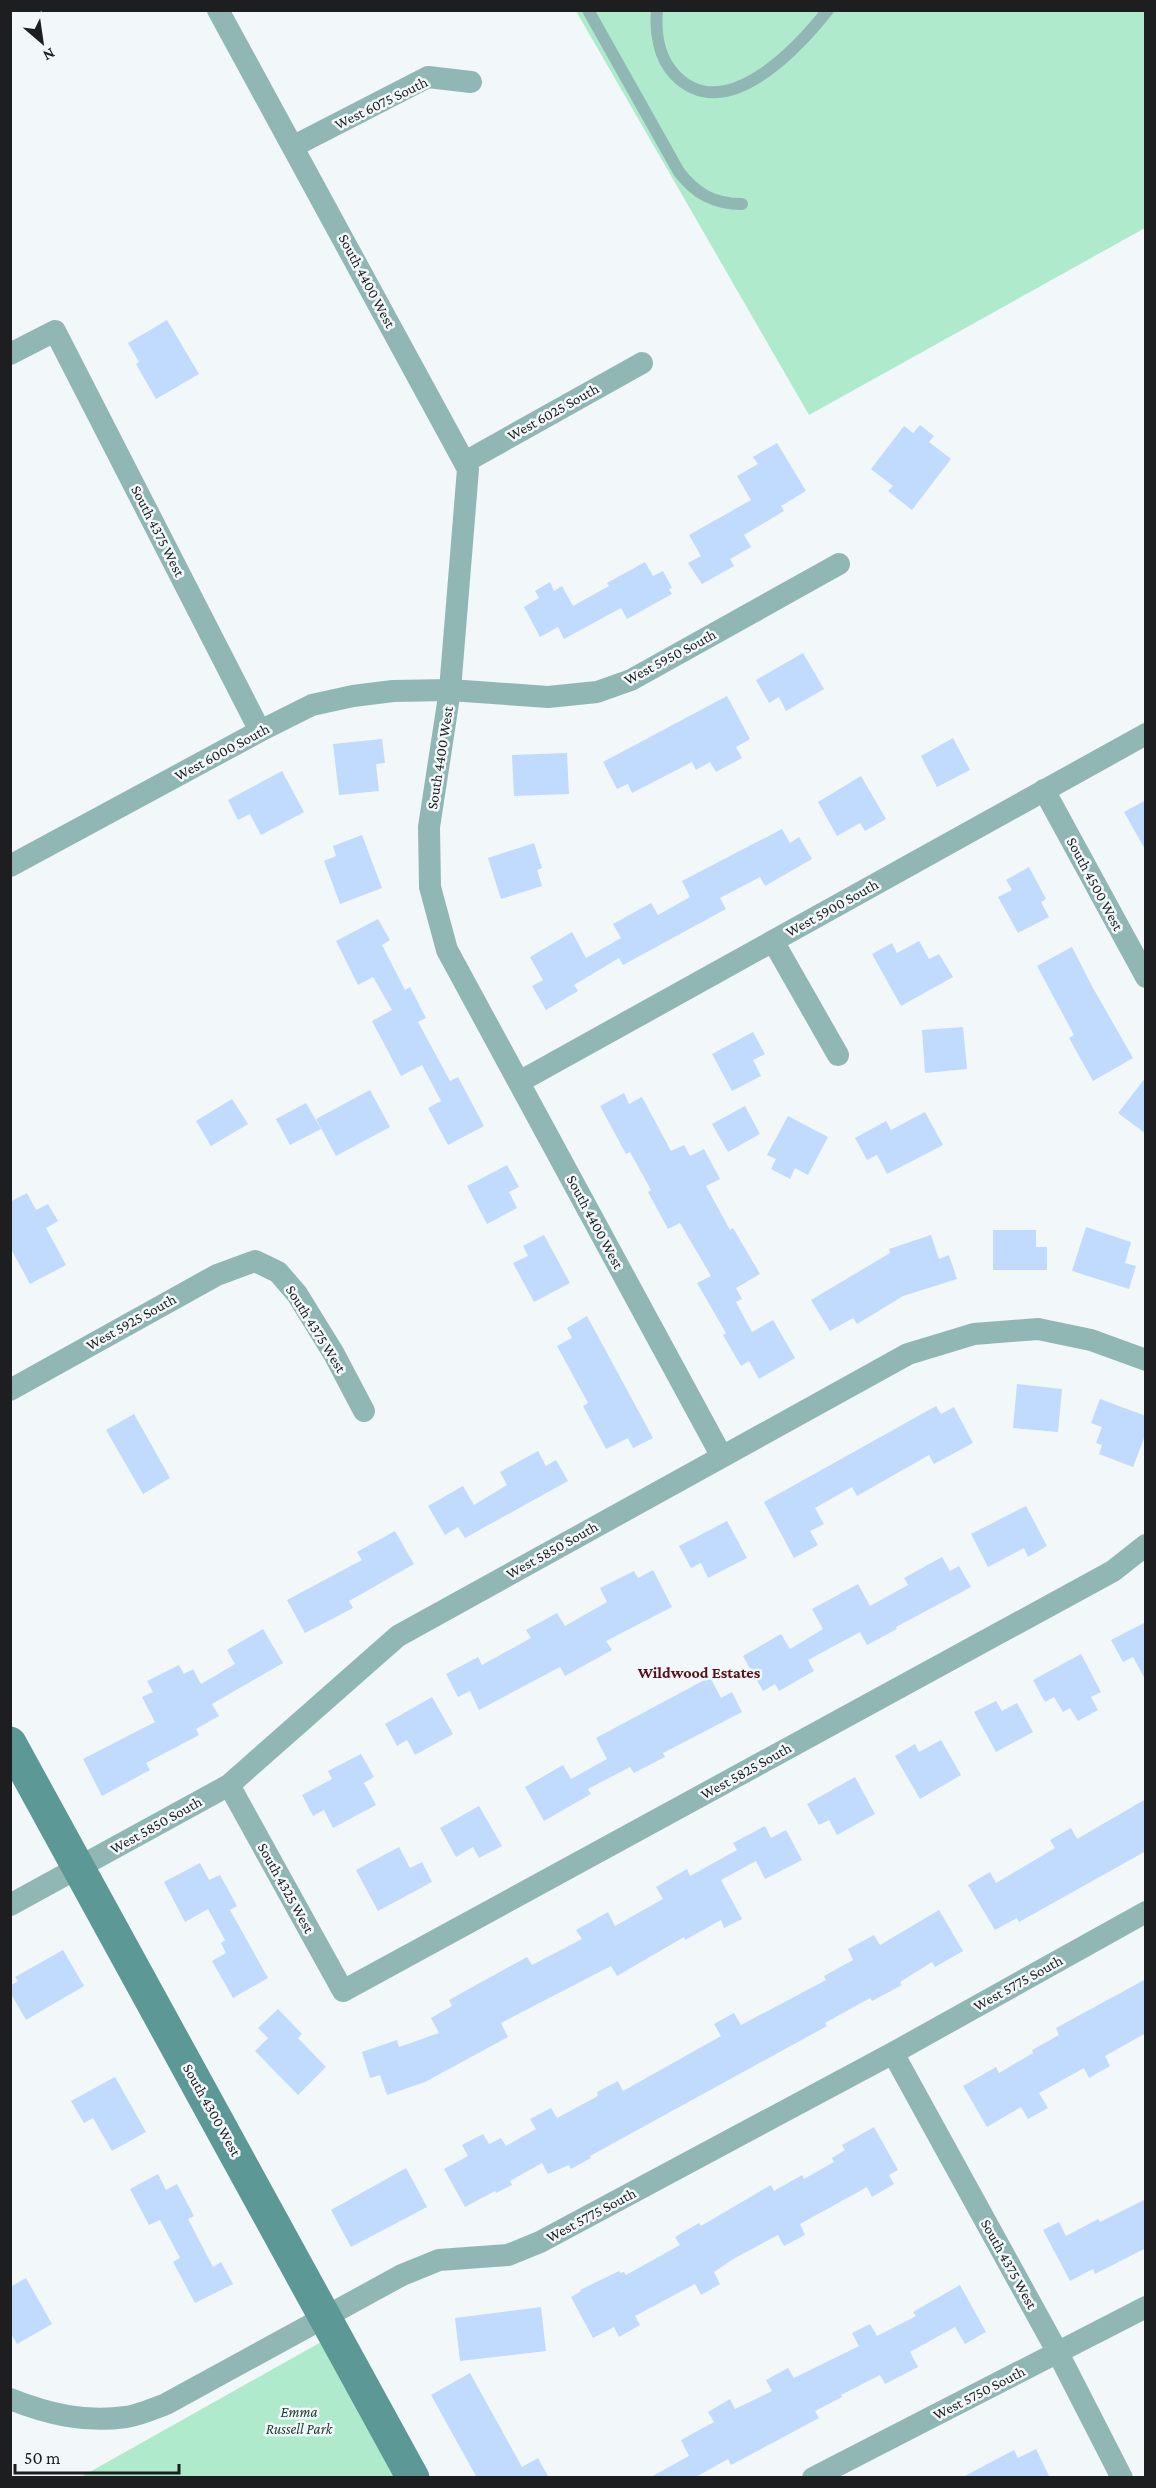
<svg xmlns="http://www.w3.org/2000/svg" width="1156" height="2488" font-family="'Crimson Pro',serif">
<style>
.green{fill:#b0eacc}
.building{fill:#c0dbfd}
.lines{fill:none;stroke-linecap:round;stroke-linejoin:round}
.lane{stroke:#91b7b5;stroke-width:12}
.street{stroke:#91b7b5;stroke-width:22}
.secondary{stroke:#5c9896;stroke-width:33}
.labels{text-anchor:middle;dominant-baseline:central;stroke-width:5;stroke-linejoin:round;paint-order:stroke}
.street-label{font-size:15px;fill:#1c1e1f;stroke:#f2f7fa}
.park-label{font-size:15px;font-style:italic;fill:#193b2b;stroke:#f2f7fa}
.neighbourhood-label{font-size:16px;font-weight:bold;fill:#57111b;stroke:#f2f7fa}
</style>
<rect width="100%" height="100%" fill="#f2f7fa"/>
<!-- green -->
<path class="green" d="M576 11H1145V228L809 415Z
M321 2342 395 2478H79Z"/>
<!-- building -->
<path class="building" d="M167 320 199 374 156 399 136 364 139 362 128 343Z
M920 425 934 436 929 442 951 459 912 510 888 491 893 486 871 469 904 426 913 433Z
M777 443 806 491 781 506 784 511 744 535 751 547 730 559 734 566 702 584 688 563 701 556 689 535 751 500 737 476 758 464 753 457Z
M645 562 653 576 663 571 672 588 669 589 672 594 627 619 621 608 564 639 558 627 540 637 524 607 539 598 535 591 550 582 554 591 562 586 573 606 609 586 607 583Z
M803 653 824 689 786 711 779 697 769 703 756 680Z
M727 696 750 739 736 747 742 758 716 772 710 762 696 770 692 762 632 793 628 784 617 789 603 762Z
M953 738 970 770 937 787 921 756Z
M382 739 385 763 376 764 379 791 339 795 333 744Z
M567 753 569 794 514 796 512 755Z
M282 771 304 812 261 835 250 814 238 820 228 800Z
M861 776 886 819 865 831 860 823 837 836 818 802Z
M1146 800V851L1124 812Z
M782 829 790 843 799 837 812 859 765 886 760 877 720 898 726 909 623 965 619 958 574 985 578 991 546 1010 532 986 543 980 530 957 572 932 586 958 621 938 613 924 651 903 658 915 690 897 682 881Z
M362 835 382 888 340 904 324 861 336 856 333 846Z
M534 843 542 868 537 870 542 886 501 899 488 858Z
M1029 867 1046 899 1041 902 1049 917 1018 933 998 897 1012 890 1006 880Z
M378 919 390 940 382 945 405 990 410 987 426 1018 418 1022 450 1081 458 1077 484 1126 448 1145 428 1108 441 1101 422 1065 401 1076 372 1021 392 1010 373 977 358 985 336 941Z
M919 941 929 959 939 954 953 977 901 1006 872 954 892 943 897 953Z
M1072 947 1093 988 1133 1058 1093 1081 1069 1038 1074 1035 1037 966Z
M963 1027 967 1069 925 1073 922 1030Z
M753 1032 765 1054 753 1060 761 1076 732 1091 712 1054Z
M1146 1077V1134L1118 1113Z
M370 1090 390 1127 336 1156 316 1119Z
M624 1093 629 1104 642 1097 671 1151 684 1145 690 1156 704 1149 720 1179 706 1186 730 1230 733 1228 760 1274 736 1288 742 1299 736 1302 752 1332 773 1320 795 1358 759 1379 749 1361 741 1366 723 1335 726 1333 697 1283 711 1276 680 1223 668 1229 648 1192 651 1190 630 1152 626 1154 600 1106Z
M232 1099 248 1124 211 1146 196 1121Z
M306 1103 321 1129 290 1145 276 1119Z
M745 1106 760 1134 728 1152 712 1124Z
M925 1112 943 1145 887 1174 877 1155 867 1160 855 1138 886 1121 891 1130Z
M788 1116 828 1137 808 1175 795 1168 790 1179 771 1169 776 1159 767 1155Z
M507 1165 519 1187 509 1192 517 1208 487 1224 467 1186Z
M27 1193 36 1210 48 1204 58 1221 46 1228 66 1265 30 1284 10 1247V1202Z
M1086 1227 1131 1242 1125 1263 1136 1266 1129 1289 1072 1271Z
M993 1230H1036V1247H1047V1270H993Z
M544 1235 570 1283 534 1302 513 1263 528 1256 523 1246Z
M931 1235 939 1259 949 1255 957 1279 903 1296 857 1324 853 1318 830 1331 811 1300 890 1253 889 1249Z
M587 1316 653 1438 633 1448 628 1438 606 1449 583 1406 588 1403 557 1346 572 1338 567 1328Z
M1017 1384 1062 1389 1058 1432 1013 1428Z
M1100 1399 1146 1416V1433L1133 1467 1099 1454 1102 1445 1096 1443 1102 1427 1091 1423Z
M936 1406 941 1414 954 1407 973 1443 934 1464 929 1455 857 1496 852 1487 815 1508 824 1524 810 1531 818 1545 794 1558 764 1502Z
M134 1414 170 1478 143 1494 106 1430Z
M538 1451 546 1466 556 1460 568 1481 465 1538 458 1527 445 1535 428 1506 463 1486 474 1505 507 1485 500 1472Z
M1026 1506 1047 1546 1028 1557 1024 1548 988 1567 971 1534Z
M727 1521 747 1558 708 1578 701 1563 691 1568 679 1546Z
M395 1531 414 1564 349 1601 353 1608 305 1633 287 1600 362 1560 357 1552Z
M942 1557 950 1571 959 1566 971 1587 896 1627 897 1629 867 1645 860 1632 808 1660 814 1671 779 1691 775 1684 763 1691 743 1656 781 1634 790 1649 823 1629 812 1609 858 1584 870 1606 908 1585 904 1578Z
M653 1570 672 1607 606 1641 612 1650 565 1676 560 1667 479 1710 470 1691 458 1697 446 1674 478 1657 482 1665 531 1638 526 1630 557 1613 565 1626 607 1602 600 1588 634 1571 638 1578Z
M1146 1622V1681L1133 1657 1123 1662 1111 1640Z
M263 1629 283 1663 212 1704 219 1716 196 1729 199 1735 146 1763 150 1770 102 1796 83 1759 155 1722 142 1697 153 1692 147 1681 179 1665 184 1674 193 1669 201 1684 235 1664 227 1650Z
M1081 1654 1101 1692 1091 1697 1098 1710 1078 1721 1070 1708 1063 1712 1054 1697 1045 1702 1033 1680Z
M710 1677 721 1698 732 1692 742 1712 663 1753 665 1757 634 1773 630 1767 588 1789 591 1794 544 1821 525 1787 563 1765 571 1779 607 1759 596 1738Z
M432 1697 453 1734 415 1755 407 1740 397 1746 385 1724Z
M996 1701 1002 1711 1017 1703 1033 1732 996 1752 974 1712Z
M941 1740 961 1775 920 1799 895 1756 915 1744 919 1752Z
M361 1754 374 1777 364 1783 376 1805 333 1828 324 1810 313 1816 302 1795 332 1779 328 1771Z
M855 1777 875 1814 837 1835 829 1820 819 1825 807 1804Z
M1146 1799V1851L1019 1922 1017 1918 995 1930 968 1885 990 1872 996 1883 1055 1848 1050 1840 1071 1828 1077 1839Z
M479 1806 502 1846 479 1858 473 1847 456 1857 440 1828Z
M765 1826 771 1838 786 1830 802 1860 765 1879 756 1861 721 1880 742 1919 724 1928 721 1920 685 1940 684 1937 617 1976 611 1966 501 2023 508 2037 425 2082 387 2095 380 2075 370 2078 362 2052 397 2040 399 2047 439 2033 431 2018 452 2006 449 2000 527 1957 532 1965 582 1939 576 1930 608 1912 615 1926 663 1899 656 1887 687 1869 690 1876 737 1850 733 1843Z
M399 1847 410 1868 422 1862 432 1882 378 1911 356 1870Z
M200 1863 209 1880 220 1875 237 1906 230 1910 268 1978 233 1998 212 1961 226 1953 221 1943 225 1940 208 1909 185 1922 164 1882Z
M939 1910 963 1951 935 1967 932 1962 900 1982 902 1985 872 2001 870 1998 825 2023 827 2026 590 2156 591 2158 571 2169 569 2165 548 2174 542 2163 510 2181 512 2185 496 2193 495 2191 465 2207 444 2169 468 2156 462 2145 483 2134 489 2144 501 2138 506 2146 536 2129 530 2119 551 2108 557 2118 598 2096 597 2092 618 2081 623 2091 721 2036 714 2024 734 2013 741 2025 826 1980 824 1976 853 1960 848 1949 874 1935 880 1945Z
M63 1950 84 1986 26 2020 10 1992V1986L18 1981 15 1977Z
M1146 1979V2033L1105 2056 1110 2066 1089 2078 1084 2068 1039 2093 1048 2108 1028 2119 1021 2107 987 2127 963 2086 996 2067 999 2073 1033 2053 1032 2050 1059 2035 1056 2028Z
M278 2009 302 2034 298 2038 326 2067 298 2095 255 2051 268 2038 258 2028Z
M115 2077 146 2132 112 2151 93 2118 84 2123 71 2101Z
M874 2127 898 2170 889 2175 894 2184 872 2197 867 2187 800 2224 805 2235 784 2246 778 2235 735 2258 714 2272 720 2284 701 2295 695 2284 635 2316 640 2325 619 2337 614 2327 593 2338 571 2297 581 2291 580 2290 619 2271 620 2273 624 2272 626 2275 680 2245 675 2237 699 2223 701 2226 771 2185 774 2191 802 2175 804 2179 834 2162 832 2158 845 2150 842 2145Z
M406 2168 427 2207 351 2247 331 2210Z
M158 2174 166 2190 177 2184 194 2216 188 2219 213 2267 221 2262 233 2284 195 2303 173 2262 180 2258 160 2220 149 2225 130 2189Z
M1146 2199V2248L1095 2274 1093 2269 1070 2281 1043 2230 1059 2222 1066 2236 1098 2219 1100 2222Z
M26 2278 52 2324 17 2344 10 2332V2287Z
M960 2285 986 2332 965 2344 955 2327 910 2352 918 2367 885 2384 880 2375 841 2395 842 2397 815 2411 819 2418 731 2465 728 2459 694 2478H649L689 2456 681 2440 714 2422 708 2412 730 2399 735 2409 772 2391 766 2380 788 2368 794 2378 859 2346 852 2333 870 2324 877 2336 916 2316 913 2312Z
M541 2307 546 2351 460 2361 455 2318Z
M470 2373 522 2467 538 2458 549 2478H477L431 2395Z
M1036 2449 1050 2478H961L1014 2450 1018 2458Z"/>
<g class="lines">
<!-- lane -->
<path class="lane" d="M588 10 679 172C696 194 714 204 742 204
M657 10C655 33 659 58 675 75 725 127 797 49 828 10"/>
<!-- street -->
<path class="street" d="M218 10 468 469 450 690 429 827 430 887 447 950 721 1455
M294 146 428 77 471 82
M10 354 55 331 260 731
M465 462 642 363
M1044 790 1146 977
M10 866 260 731 312 705 353 696 393 691 450 690 548 697 597 692 631 680 839 564
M773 941 838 1055
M519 1082 1146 734
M10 1390 217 1275 255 1261 278 1272 297 1294 334 1354 364 1411
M229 1785 343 1991 1113 1571 1146 1545
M10 1905 229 1785 398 1636 908 1354 974 1334 1038 1329 1091 1340 1146 1360
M893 2053 1058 2353 1122 2478
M10 2399C48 2414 85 2423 126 2417 139 2415 153 2409 166 2404L402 2275 439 2260 508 2255 540 2242 893 2053 1146 1912
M813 2478 1146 2307"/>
<!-- secondary -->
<path class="secondary" d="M10 1743 413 2478"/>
</g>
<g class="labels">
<!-- street labels -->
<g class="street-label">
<text transform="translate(381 103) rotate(-26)">West 6075 South</text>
<text transform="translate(367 281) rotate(62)">South 4400 West</text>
<text transform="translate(553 412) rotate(-29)">West 6025 South</text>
<text transform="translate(158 531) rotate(63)">South 4375 West</text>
<text transform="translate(670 657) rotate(-28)">West 5950 South</text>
<text transform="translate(222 752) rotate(-28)">West 6000 South</text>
<text transform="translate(440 758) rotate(-81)">South 4400 West</text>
<text transform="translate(1095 884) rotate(62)">South 4500 West</text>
<text transform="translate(832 908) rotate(-29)">West 5900 South</text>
<text transform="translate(595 1222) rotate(62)">South 4400 West</text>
<text transform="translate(131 1322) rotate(-29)">West 5925 South</text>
<text transform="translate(316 1329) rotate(58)">South 4375 West</text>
<text transform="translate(552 1550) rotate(-29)">West 5850 South</text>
<text transform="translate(746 1771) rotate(-29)">West 5825 South</text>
<text transform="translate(156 1825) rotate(-29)">West 5850 South</text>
<text transform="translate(286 1888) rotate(61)">South 4325 West</text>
<text transform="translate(1018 1983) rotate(-29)">West 5775 South</text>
<text transform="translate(212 2110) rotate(61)">South 4300 West</text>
<text transform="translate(591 2215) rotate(-28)">West 5775 South</text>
<text transform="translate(1009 2264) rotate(61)">South 4375 West</text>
<text transform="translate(979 2393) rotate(-27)">West 5750 South</text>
</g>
<!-- park labels -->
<g class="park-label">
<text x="299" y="2412">Emma<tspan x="299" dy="17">Russell Park</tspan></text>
</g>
<!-- neighbourhood labels -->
<g class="neighbourhood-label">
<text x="699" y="1672">Wildwood Estates</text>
</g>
</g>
<!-- border -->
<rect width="1156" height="2488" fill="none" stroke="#1c1e1f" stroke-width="24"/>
<!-- north arrow -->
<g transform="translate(42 42) rotate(151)" stroke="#f2f7fa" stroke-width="4.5" paint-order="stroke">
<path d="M0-4.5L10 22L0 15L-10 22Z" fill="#1c1e1f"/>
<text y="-9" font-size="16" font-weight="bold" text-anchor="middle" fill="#1c1e1f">N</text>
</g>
<!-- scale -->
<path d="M15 2464v9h164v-9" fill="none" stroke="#1c1e1f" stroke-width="3"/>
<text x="24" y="2464" font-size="18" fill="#1c1e1f" stroke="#f2f7fa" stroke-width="4.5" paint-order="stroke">50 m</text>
</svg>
